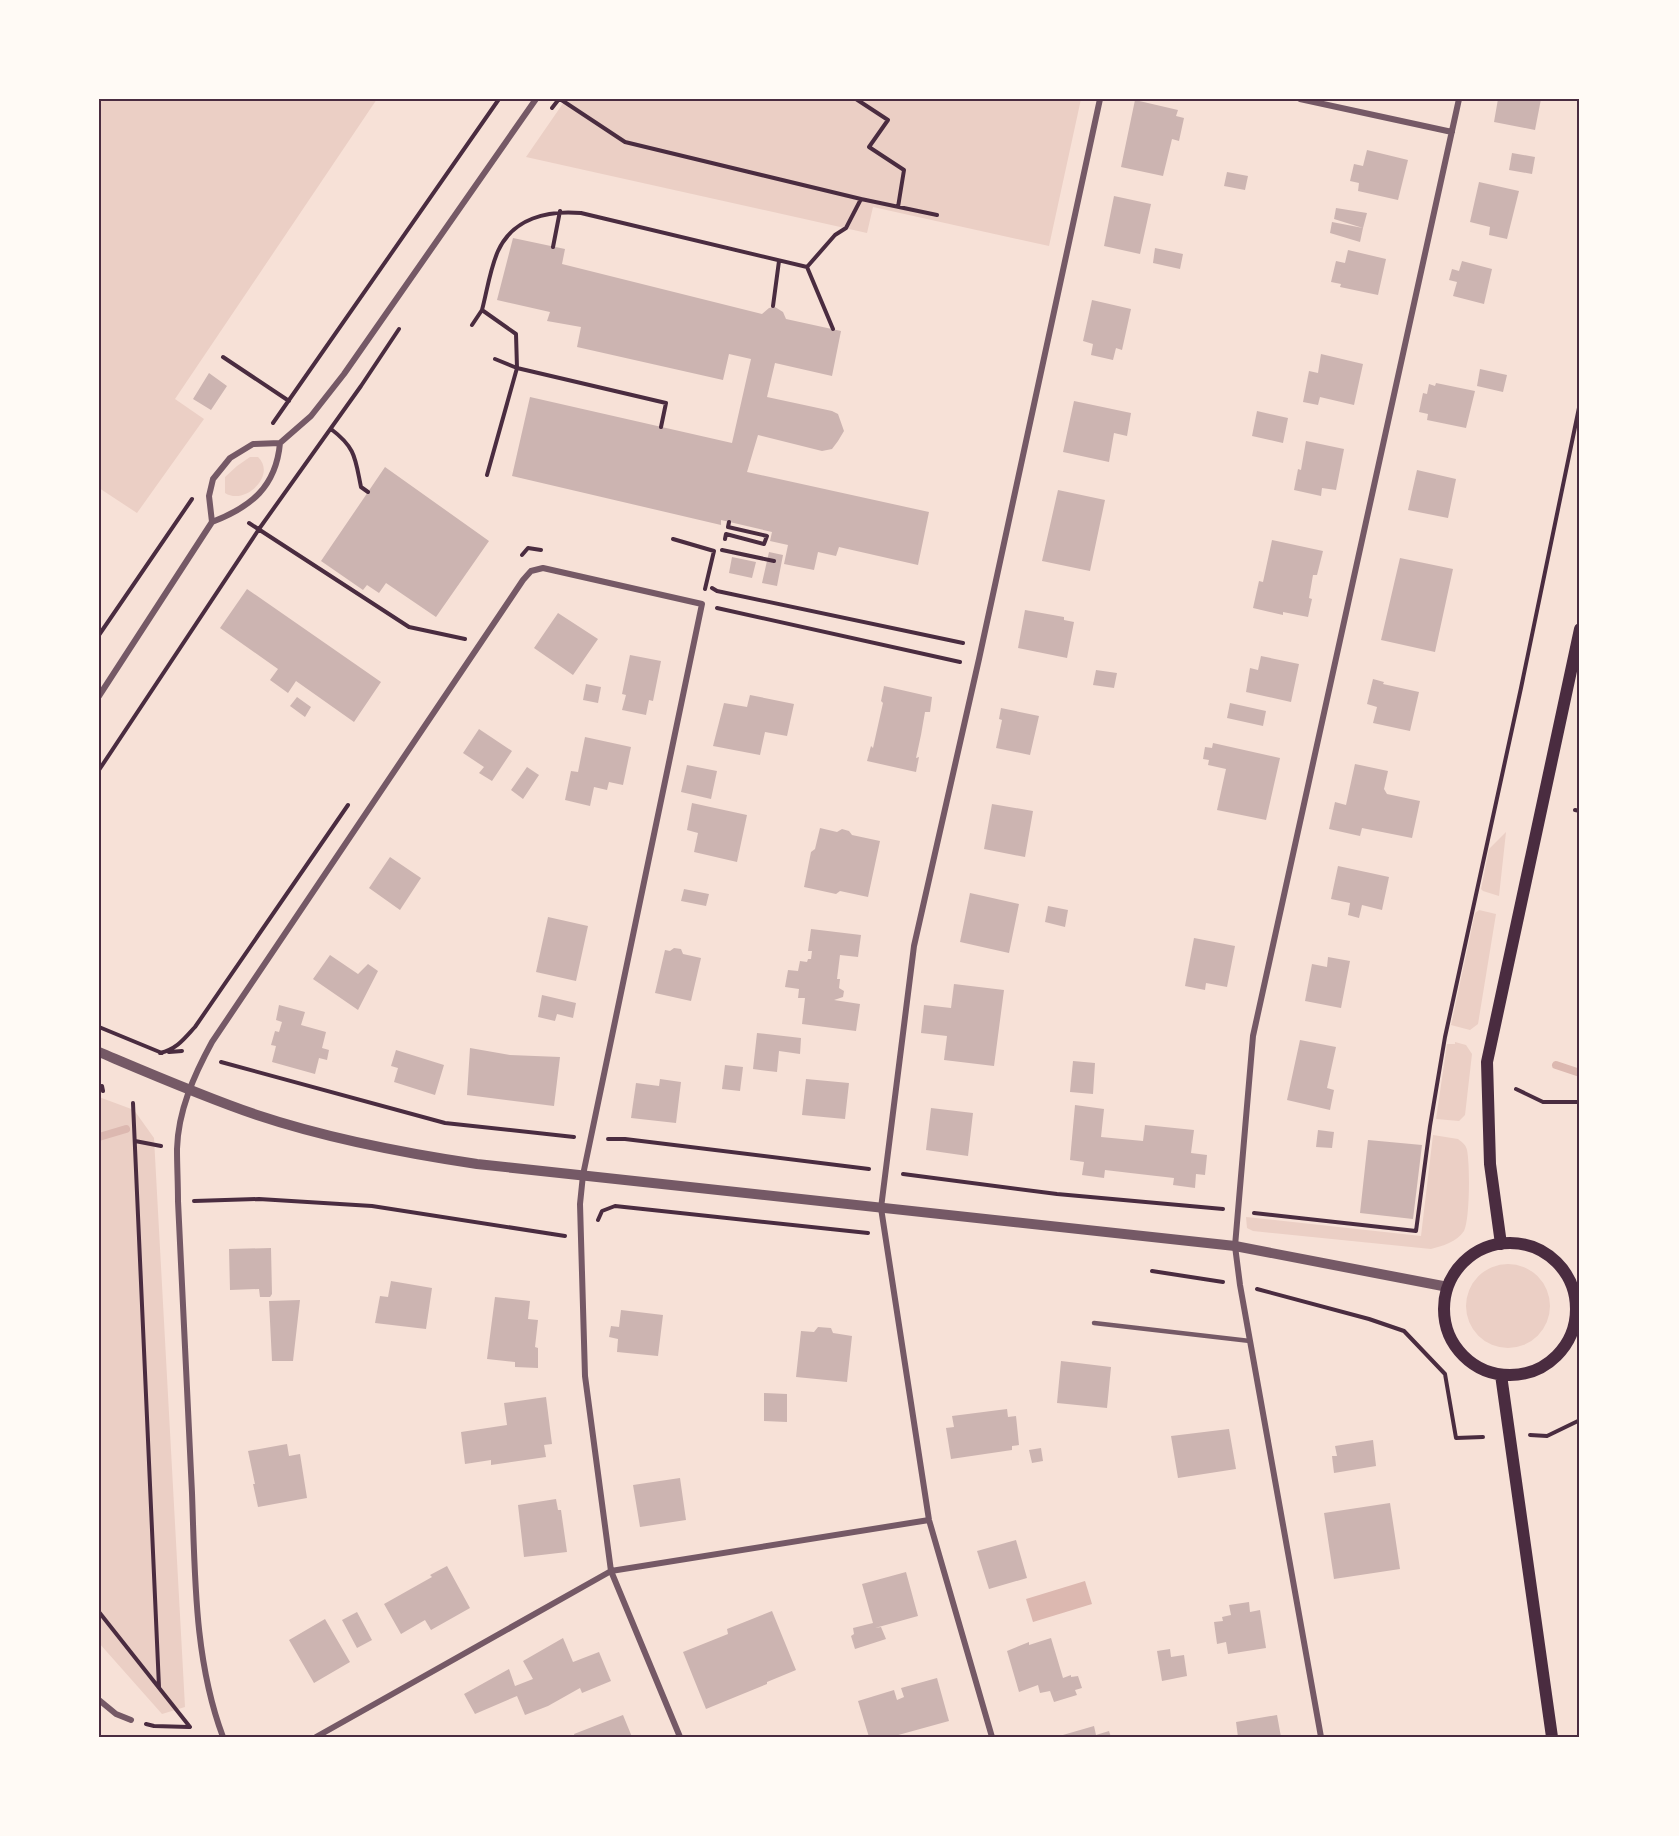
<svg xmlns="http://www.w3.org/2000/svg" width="1679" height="1836" font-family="Karla,sans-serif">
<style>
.green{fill:#ebcfc5}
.water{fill:#dcb8b0}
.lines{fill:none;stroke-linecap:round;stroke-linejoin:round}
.stream{stroke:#dcb8b0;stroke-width:8}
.building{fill:#ccb4b1}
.path{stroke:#4a2c40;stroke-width:4}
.service{stroke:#755966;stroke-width:4.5}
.minor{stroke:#755966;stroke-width:6}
.tertiary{stroke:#755966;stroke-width:10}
.secondary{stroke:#4a2c40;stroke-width:12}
.neatline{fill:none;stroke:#4a2c40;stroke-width:2}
</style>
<rect width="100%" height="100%" fill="#f7e1d7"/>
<!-- green -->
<path class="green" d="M99 99H377L175 399 204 419 137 513 99 488Z
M566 99H1081L1049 246 873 207 867 233 526 157Z
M250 457H258C277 475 245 506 225 493V477L237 466Z
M1506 832 1499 896 1483 891 1481 889 1489 849Z
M1479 910 1496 914 1478 1024 1470 1030 1451 1025 1475 913Z
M1455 1042 1466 1045 1472 1054 1465 1115 1459 1121 1436 1119 1447 1044H1455Z
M99 1097 134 1110 154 1138 185 1707 162 1714 99 1643Z
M1433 1135 1458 1139C1462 1142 1466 1145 1467 1150 1470 1164 1470 1219 1464 1231 1457 1242 1442 1246 1431 1249L1253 1231 1247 1228 1246 1217 1421 1236Z
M1466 1306a42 42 0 1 1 84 0a42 42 0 1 1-84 0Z"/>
<!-- water -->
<path class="water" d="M1085 1581 1092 1604 1033 1622 1026 1599Z"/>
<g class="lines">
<!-- stream -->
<path class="stream" d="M1556 1065 1580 1073
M99 1137 126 1129"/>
</g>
<!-- building -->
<path class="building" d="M1498 99H1541L1535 130 1494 122Z
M1135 100 1178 110 1176 116 1184 118 1179 141 1172 139 1163 176 1121 167Z
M1367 150 1408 160 1398 200 1358 191 1359 183 1350 181 1354 164 1363 166Z
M1512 153 1535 157 1532 174 1509 170Z
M1227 172 1248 176 1245 190 1224 186Z
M1479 182 1519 191 1507 239 1489 235 1490 227 1470 222Z
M1114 196 1151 204 1140 254 1104 246Z
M1336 208 1367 213 1363 228 1334 219Z
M1332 222 1363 228 1360 242 1330 233Z
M513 238 565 249 562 264 762 314 769 308 775 307 783 312 786 319 841 331 832 376 775 363 767 397 832 411 838 414 844 431 838 441 832 449 822 451 758 435 747 472 929 512 918 565 839 547 836 556 818 552 814 570 784 564 788 545 770 541 772 532 721 520V525L512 476 530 397 732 443 751 359 729 354 723 380 577 347 581 327 547 321 550 312 497 300Z
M1155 248 1183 254 1180 269 1153 263Z
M1348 250 1386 259 1378 295 1340 287 1341 284 1331 282 1336 261 1345 263Z
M1462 261 1492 269 1484 304 1453 296 1457 282 1449 280 1452 269 1459 271Z
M1092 300 1131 309 1122 350 1116 348 1113 360 1091 355 1093 344 1083 341Z
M1321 354 1363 364 1354 405 1320 397 1318 405 1303 402 1309 371 1318 373Z
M1480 369 1507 375 1503 392 1477 386Z
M209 373 227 386 211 410 193 399Z
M1436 383 1475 391 1466 428 1427 420 1428 414 1419 412 1423 393 1427 394 1429 384 1435 386Z
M1074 401 1131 413 1127 436 1114 433 1109 462 1063 452Z
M1257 411 1288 418 1283 443 1252 436Z
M1306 441 1344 449 1336 490 1322 488 1321 496 1294 490 1298 469 1301 470Z
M385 467 489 541 436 617 386 583 379 593 367 585 363 590 321 561Z
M1417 470 1456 479 1448 518 1408 510Z
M1058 490 1105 500 1090 571 1042 561Z
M1272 540 1323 551 1317 575H1313L1309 598 1312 599 1308 617 1283 612V615L1253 608 1259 581 1263 582Z
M769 552 783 555 777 586 762 583Z
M732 557 756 562 752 578 729 573Z
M1400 558 1453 569 1435 652 1381 640Z
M247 589 381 682 354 722 296 681 288 693 270 680 278 669 220 628Z
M1025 610 1064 617V620L1074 622 1067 658 1018 648Z
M558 613 598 639 573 675 534 648Z
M630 655 661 661 653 701 649 700 646 715 622 710 626 695 622 694Z
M1261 656 1299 664 1291 702 1246 692 1250 668 1258 670Z
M1096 670 1117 673 1114 688 1093 685Z
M1373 679 1384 682 1383 684 1419 692 1410 731 1373 723 1377 707 1367 704Z
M586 684 601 687 598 703 583 700Z
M884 686 932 697 930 712H925L921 735 916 758 919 757 916 772 867 761 871 746 873 748 883 703 881 701Z
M750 695 794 704 787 736 765 732 760 755 713 746 724 703 747 707Z
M297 697 311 707 305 717 290 706Z
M1230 703 1266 711 1263 726 1227 718Z
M1001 708 1039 716 1030 755 996 748 1002 720 999 719Z
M479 729 512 751 492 781 479 773 484 767 463 753Z
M585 737 631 747 623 785 609 782 607 790 594 787 590 806 565 800 571 771 578 772Z
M1213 743 1280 758 1266 820 1217 810 1226 769 1208 765 1209 760 1203 759 1205 747 1212 748Z
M1355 764 1388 771 1384 789 1387 794 1420 801 1412 838 1362 828 1360 836 1329 829 1335 802 1346 805Z
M687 765 717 771 711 799 681 792Z
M527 767 539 775 523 799 511 790Z
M692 803 747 815 737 862 694 852 698 833 687 830Z
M992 804 1033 811 1025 857 984 849Z
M820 828 837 832 842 829 849 831 852 835 880 841 868 897 840 891 836 894 804 887 811 852 815 849Z
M390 857 421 878 400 910 369 888Z
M1338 866 1389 877 1382 910 1362 905 1359 918 1348 915 1350 903 1331 899Z
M684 889 709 894 706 906 681 901Z
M970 893 1019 904 1009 953 960 942Z
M1048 906 1068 910 1065 927 1045 922Z
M548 917 588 926 576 981 536 972Z
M811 929 861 935 858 957 840 955 837 979H840L839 988 844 991 843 997 834 1000 860 1004 856 1031 802 1024 805 998H798L799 989 785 987 788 970 798 971 800 961 807 962 808 959H811L812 951H808Z
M1194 938 1235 946 1227 987 1206 983 1205 990 1185 986Z
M674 948 681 949 683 954 701 958 691 1001 655 993 665 950 670 951Z
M330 955 358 974 368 964 378 971 358 1010 313 979Z
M1328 957 1350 961 1341 1008 1305 1001 1312 964 1327 967Z
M954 984 1004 990 994 1066 944 1060 947 1036 921 1033 924 1005 951 1008Z
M542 995 576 1003 573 1018 557 1014 555 1021 538 1017Z
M279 1005 305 1012 301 1025 326 1032 322 1048 329 1050 327 1060 319 1058 315 1074 272 1062 276 1046 271 1045 275 1031 279 1032 282 1022 276 1020Z
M757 1033 801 1038 800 1054 779 1051 777 1072 753 1069Z
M1300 1040 1336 1047 1327 1088 1334 1090 1330 1110 1287 1100Z
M470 1048 510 1055 560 1057 554 1106 467 1095Z
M396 1050 444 1065 435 1095 394 1082 398 1068 391 1066Z
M1073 1061 1095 1063 1093 1094 1070 1092Z
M725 1065 743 1067 740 1091 722 1089Z
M660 1079 681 1082 676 1123 631 1118 636 1083 659 1086Z
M806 1079 849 1083 845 1119 802 1115Z
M1075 1105 1104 1109 1101 1137 1143 1141 1145 1125 1194 1130 1191 1153 1207 1155 1205 1175 1196 1174 1195 1188 1173 1185 1174 1178 1139 1174 1105 1170 1104 1178 1082 1175 1084 1162 1070 1160Z
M931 1108 973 1113 968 1156 926 1150Z
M1318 1130 1334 1132 1332 1148 1316 1147Z
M1368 1140 1422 1145 1413 1219 1360 1213Z
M271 1248 272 1294 270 1297H260L259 1289 230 1290 229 1249Z
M391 1281 432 1288 426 1329 375 1323 380 1296 388 1297Z
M495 1297 530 1301 528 1319 538 1320 535 1347 538 1348V1368L515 1367V1362L487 1359Z
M300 1300 293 1361H272L269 1301Z
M621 1310 663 1315 658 1356 617 1352 618 1339 609 1337 611 1326 619 1327Z
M818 1327 831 1328 833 1333 852 1336 847 1382 796 1377 801 1331 814 1332Z
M1061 1361 1111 1367 1107 1408 1057 1403Z
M764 1393 787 1394V1422L764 1421Z
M546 1397 552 1444 544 1445 546 1457 491 1465V1460L465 1464 461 1432 507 1425 504 1403Z
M1007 1409 1008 1417 1016 1416 1019 1445 1012 1446V1450L951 1459 946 1428 954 1427 952 1416Z
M1229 1429 1236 1469 1178 1478 1171 1436Z
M1373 1440 1376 1466 1334 1473 1332 1456H1337L1335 1446Z
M287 1444 289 1456 300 1454 307 1498 258 1507 253 1484H255L248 1451Z
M1041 1448 1043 1461 1032 1463 1029 1450Z
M680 1478 686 1520 640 1527 633 1485Z
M556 1499 558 1510H561L567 1552 524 1557 518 1505Z
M1390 1503 1400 1569 1334 1579 1324 1513Z
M1016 1540 1027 1578 989 1589 977 1551Z
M447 1566 470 1608 431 1630 425 1620 401 1634 384 1604 432 1577 430 1575Z
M906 1572 918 1616 875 1628 881 1627 886 1639 855 1649 851 1636 854 1634 853 1628 873 1623 862 1584Z
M1249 1602 1250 1612 1260 1610 1266 1648 1228 1654 1226 1642 1217 1644 1214 1622 1223 1621 1222 1617 1231 1615 1229 1605Z
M772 1611 796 1670 767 1682V1684L706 1709 683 1652 728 1634 727 1629Z
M357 1612 372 1640 357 1648 342 1620Z
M325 1619 350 1662 314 1683 289 1640Z
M563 1638 573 1662 599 1652 611 1681 582 1693 580 1688 548 1706 525 1715 517 1696 475 1714 464 1694 509 1669 515 1686 533 1679 523 1661Z
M1051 1638 1063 1678 1071 1675V1677L1078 1676 1082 1688 1075 1690 1077 1695 1054 1702 1050 1691 1040 1693 1038 1685 1019 1692 1007 1651 1029 1642V1645Z
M1170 1649 1171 1657 1184 1655 1187 1676 1162 1681 1157 1651Z
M937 1678 949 1721 891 1737H869L858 1701 894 1690 897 1700 904 1697 901 1688Z
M623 1715 632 1737H575L574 1734Z
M1277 1715 1281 1737H1238L1236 1722Z
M1094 1726 1096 1735 1109 1731 1111 1737H1056Z"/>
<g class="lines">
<!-- path -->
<path class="path" d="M560 99 625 142 861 199
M856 99 888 120 869 147 904 170 898 207
M552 108 559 99
M553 247 560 211
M807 267 835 235 846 228 861 199 937 215
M807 267 833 329
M773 306 779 261
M472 325 482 310
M223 357 289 401
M495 359 517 368 666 403 661 427
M273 423 499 99
M331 429C356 448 355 458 361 487L368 492
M487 475 517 368 516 334 482 310C487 291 490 269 498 251 513 218 548 210 581 213L807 267
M99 519V522
M249 523 409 627 465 639
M673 539 714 551 705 589
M725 539 726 534 764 544 767 536 728 527 729 522
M722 550 774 561
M522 555 528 548 541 550
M712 588 717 591 963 643
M717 608 960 662
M99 635 192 499
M99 770 259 529 361 386 399 329
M1575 810 1580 811
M99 1027 162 1053
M169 1052 182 1051
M160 1053C177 1049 184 1039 195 1027L348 805
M221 1062 445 1123 574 1137
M102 1086 103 1091
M1516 1089 1543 1102H1580
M133 1103 159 1687
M608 1139H625L869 1169
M135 1141 161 1146
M903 1174 1057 1194 1223 1209
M194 1201 259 1199 372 1206 565 1236
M1254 1213 1416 1231 1430 1126 1445 1037 1521 688 1580 403
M598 1220 602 1211 615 1206 868 1233
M1152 1271 1223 1282
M1257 1289 1369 1319 1404 1331 1445 1374 1456 1438 1483 1437
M1530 1435 1547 1436 1580 1420
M99 1612 190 1727
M146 1724 154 1726 189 1727"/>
<!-- service -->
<path class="service" d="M1094 1323 1250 1341"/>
<!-- minor -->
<path class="minor" d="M1300 99 1452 132
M212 522 209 496 213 479 230 458 253 444 280 443 311 416 344 374 536 99
M99 696 212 522C251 507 276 487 280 443
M99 1700 116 1714 131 1720
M223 1737C194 1660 195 1574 192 1493 187 1396 183 1298 178 1201 178 1184 177 1166 177 1149 178 1111 194 1075 212 1042L523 580 531 571 543 568 702 604 583 1175 580 1204 585 1376 611 1571 680 1737
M316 1737 611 1571 929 1520
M992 1737 929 1520 881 1208 914 946 979 659 1100 99
M1321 1737 1240 1285 1235 1246 1253 1036 1459 99"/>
<!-- tertiary -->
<path class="tertiary" d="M99 1052C151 1074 204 1097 257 1115 329 1139 403 1153 477 1164L1235 1246 1448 1287
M1574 1326 1580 1329"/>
<!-- secondary -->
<path class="secondary" d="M1444 1309a66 66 0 1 1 132 0a66 66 0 1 1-132 0Z
M1501 1244 1490 1164 1487 1062 1580 629
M1501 1375 1552 1737"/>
</g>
<!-- border -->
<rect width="1679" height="1836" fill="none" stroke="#fffaf5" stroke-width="201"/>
<rect x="100" y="100" width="1478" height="1636" class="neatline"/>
</svg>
